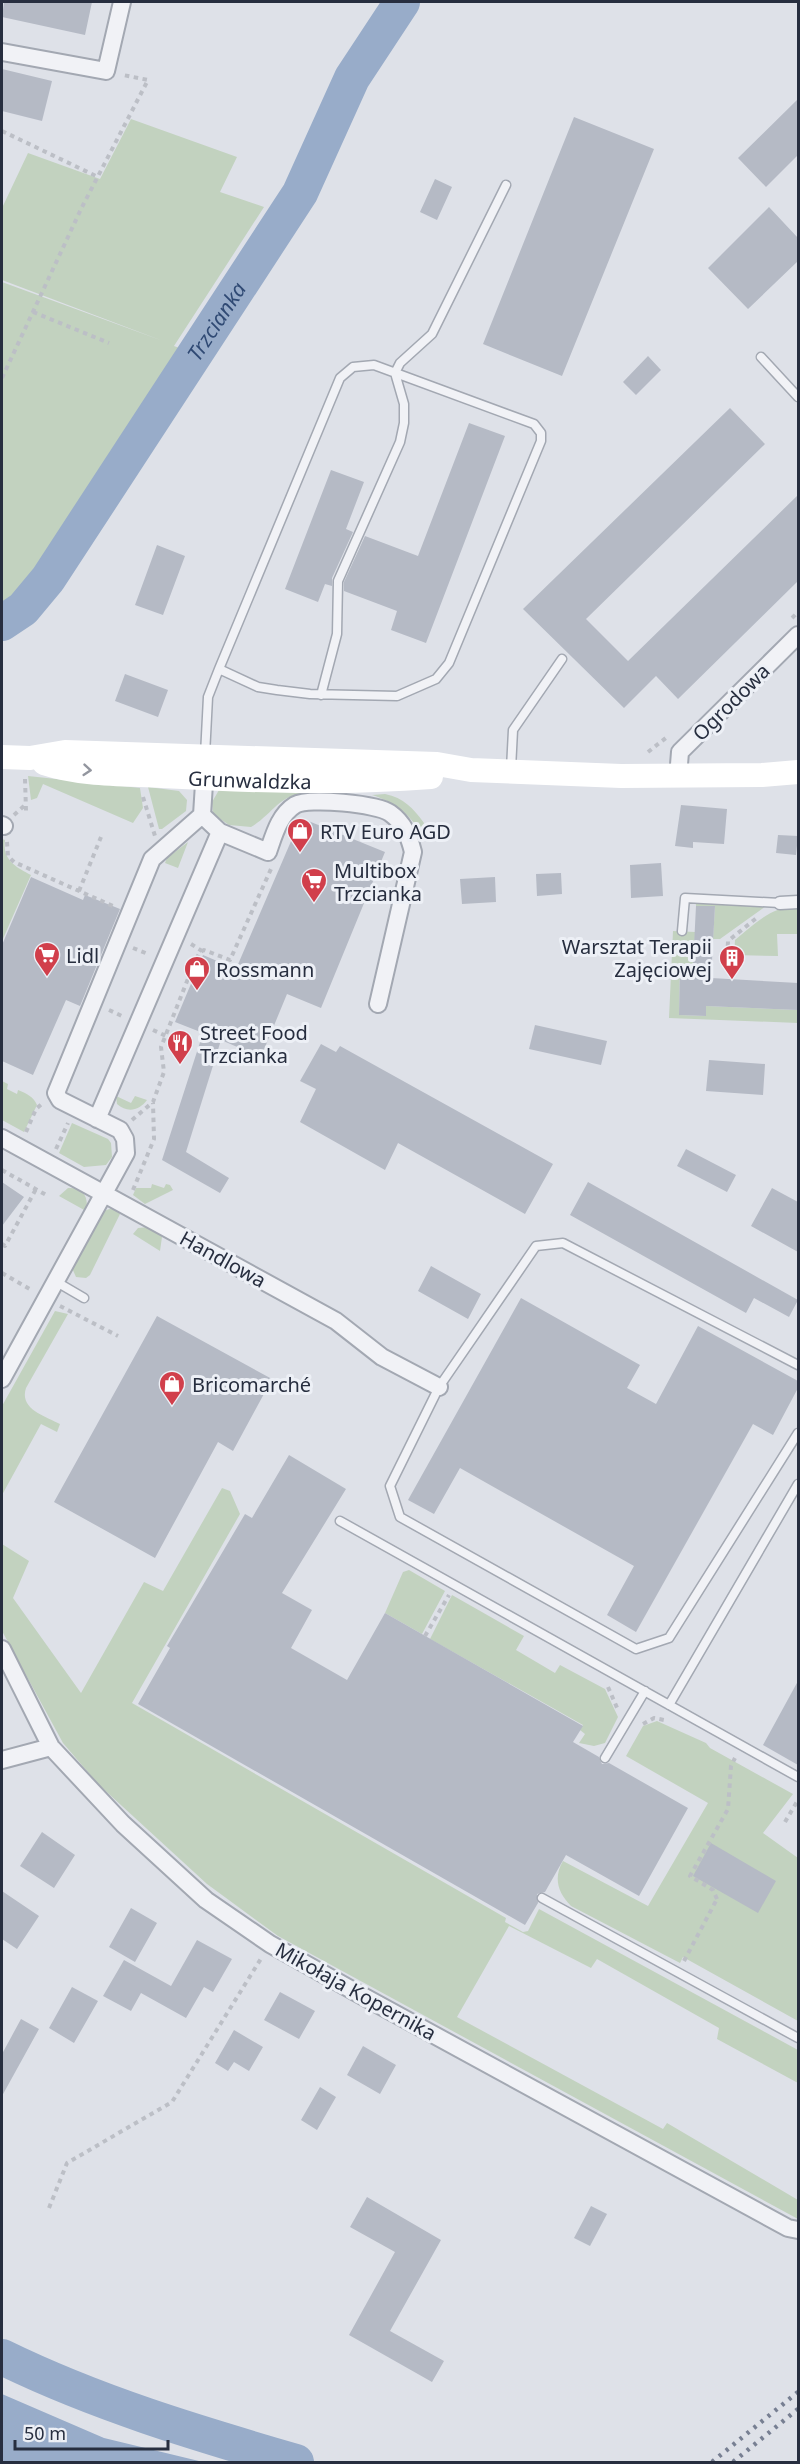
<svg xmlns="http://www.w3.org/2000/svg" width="800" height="2464" font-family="'Noto Sans',sans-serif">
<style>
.green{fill:#c2d2bf}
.water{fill:#98acc9}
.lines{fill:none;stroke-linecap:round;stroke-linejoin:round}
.river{stroke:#98acc9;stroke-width:36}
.building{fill:#b5bac5}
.service-casing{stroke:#a3a8b2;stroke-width:11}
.pedestrian-casing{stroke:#a3a8b2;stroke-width:15}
.minor-casing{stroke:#a3a8b2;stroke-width:20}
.path{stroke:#bcbfc6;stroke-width:4;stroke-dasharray:4.5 4.5;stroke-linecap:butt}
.service{stroke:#f1f2f6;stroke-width:8}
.pedestrian{stroke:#f1f2f6;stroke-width:12}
.minor{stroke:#f1f2f6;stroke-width:16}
.secondary{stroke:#fff;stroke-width:24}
.rail{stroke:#777f92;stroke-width:4.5;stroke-dasharray:3 6;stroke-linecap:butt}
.oneway{stroke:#93969f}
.labels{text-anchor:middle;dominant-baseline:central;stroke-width:6;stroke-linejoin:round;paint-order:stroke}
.street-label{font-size:20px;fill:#272e3f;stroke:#edf0f6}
.poi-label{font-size:20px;fill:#272e3f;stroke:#edf0f6;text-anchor:start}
.water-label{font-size:21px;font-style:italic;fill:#304a74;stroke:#edf0f6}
</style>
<rect width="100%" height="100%" fill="#dee1e8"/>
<!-- green -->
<path class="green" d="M131 119 237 157 220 192 264 207 174 346 192 353 47 578 21 608 2 621V282L163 341 2 280V208L28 153 100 179Z
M28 776 140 788 143 808 133 823 43 784 37 798 31 800Z
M148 787 179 791 187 800 186 811 162 829H159Z
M307 789 306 794C280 793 272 815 251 827L229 825 213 814 212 802 219 790Z
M385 794C404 798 413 808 424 823L422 828 419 829C405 811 394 802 372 795Z
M2 839 5 840C2 860 16 867 31 875L2 941Z
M188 842 178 868 165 863 167 858Z
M696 902 769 904 720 939H713L715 906H696Z
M798 906V934H777L778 956 734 955 735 940C754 924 772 906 798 906Z
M673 931 695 932 694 965H680L679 1015 705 1016 706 1006 798 1010V1023L669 1018Z
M2 1081 8 1084 7 1089 17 1094 18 1090C26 1093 34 1097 37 1105L24 1132 2 1120Z
M116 1096 131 1103 135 1096 147 1100C139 1111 127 1113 117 1104Z
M72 1123 108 1139 111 1143 112 1157 106 1165 84 1167 59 1153Z
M152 1184 164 1188 166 1184 170 1185 173 1190 145 1204 133 1195 136 1188H151Z
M68 1188C84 1187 89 1198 86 1211L59 1196Z
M112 1208 120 1214 90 1275 86 1278 76 1277 72 1268 104 1211Z
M148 1227 162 1237 160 1251 133 1234 138 1228Z
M55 1311 68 1314 26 1388C19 1409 45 1416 60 1424L57 1432 41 1424 2 1495V1406Z
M222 1488 230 1491 240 1514 132 1703 506 1918 505 1922 523 1932 528 1931 539 1909 798 2050V2083L717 2039 719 2028 597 1959 591 1968 509 1926 457 2017 663 2129 667 2123 798 2200V2219L278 1936 207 1884 98 1784 63 1743 2 1631V1544L29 1561 13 1598 81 1693 144 1582 163 1591Z
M409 1570 445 1591 422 1634 385 1613 403 1572Z
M452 1595 524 1636 516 1650 555 1673 560 1665 605 1689 618 1717 605 1743 594 1746 579 1743 585 1734 580 1730 583 1725 430 1639Z
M657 1721 706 1743 710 1748 793 1794 763 1833 798 1858V2021L683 1957 680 1963 571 1906C558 1893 553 1878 563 1861L648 1906 708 1803 626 1756 643 1726Z"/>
<!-- water -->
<path class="water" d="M2 2394 104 2438 203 2462H2Z"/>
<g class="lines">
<!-- river -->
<g class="river">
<path id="s1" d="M2 623 23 609 48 579 300 193 352 78 402 2"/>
<path d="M2 2357C96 2403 196 2433 296 2462"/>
</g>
</g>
<!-- building -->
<path class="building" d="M4 2H92L85 35 2 17Z
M2 69 52 81 42 121 2 111Z
M798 99V155L766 187 738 158Z
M574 117 654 149 562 376 483 344Z
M435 179 452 187 437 220 420 212Z
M769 207 798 238V261L748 309 708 268Z
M648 356 661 370 636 395 623 382Z
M730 408 765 444 586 619 628 661 798 495V581L678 699 656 676 624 708 523 609Z
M469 423 505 436 426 643 391 630 397 611 344 591V582L365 536 418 556Z
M331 470 364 482 346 529 353 532 332 578V586L325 584 318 602 285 589Z
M157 545 185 556 163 615 135 605Z
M125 674 168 690 158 717 115 701Z
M681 805 727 809 724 844 693 842V848L675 846Z
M301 818 385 852 321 1008 287 994 261 1057 221 1040 186 1152 229 1178 220 1193 162 1160 203 1033 175 1022 203 955 236 969Z
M778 835 798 836 796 855 776 853Z
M661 863 663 896 631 898 630 865Z
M561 873 562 894 537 896 536 874Z
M31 877 83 900 85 895 120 909 80 1006 66 1000 33 1075 2 1061V945Z
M495 877 496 902 462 904 460 879Z
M696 906H715L711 978 798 983V1010L706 1006V1016L679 1015 680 965H693Z
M535 1025 607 1041 601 1065 529 1049Z
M321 1044 336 1052 340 1046 553 1164 525 1214 398 1143 385 1170 300 1122 316 1089 300 1081Z
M709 1060 765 1064 763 1095 706 1091Z
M686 1149 736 1175 727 1192 677 1166Z
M2 1182 24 1197 2 1226Z
M588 1182 798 1300 789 1317 754 1298 746 1313 570 1215Z
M772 1188 798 1202V1252L751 1226Z
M431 1266 481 1294 468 1319 418 1291Z
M521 1298 640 1365 627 1388 656 1404 698 1326 798 1381V1388L773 1435 753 1424 636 1632 607 1615 634 1566 460 1468 434 1514 408 1500Z
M157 1316 272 1379 233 1451 218 1442 155 1558 54 1502Z
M289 1455 346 1489 282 1593 312 1610 291 1648 347 1680 385 1613 583 1726 573 1742 599 1757 602 1764 609 1763 688 1808 639 1896 566 1855 545 1892 537 1894 538 1903 525 1925 138 1704 170 1648 167 1646 245 1514 252 1518Z
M798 1681V1765L763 1745Z
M42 1832 75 1855 54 1888 20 1866Z
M711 1843 776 1881 758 1913 693 1876Z
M2 1891 39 1916 17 1949 2 1939Z
M131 1908 157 1923 135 1962 109 1947Z
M197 1940 232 1959 213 1992 204 1987 186 2018 141 1993 131 2011 103 1996 124 1960 171 1986Z
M72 1987 98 2001 74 2043 49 2028Z
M280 1992 315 2011 299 2039 264 2020Z
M21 2019 39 2029 2 2096V2054Z
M234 2030 263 2047 249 2071 234 2062 228 2071 215 2063Z
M363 2046 396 2065 380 2094 347 2075Z
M320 2087 336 2097 317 2130 301 2120Z
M367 2197 441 2240 390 2331 444 2361 432 2382 349 2335 395 2252 350 2227Z
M591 2206 607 2214 590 2246 574 2238Z"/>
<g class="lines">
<defs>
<path id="service" d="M761 357 798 397
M321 695 337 634 338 581 400 442 404 423V404L395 373 400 363 432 334 506 185
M205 755 208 697 219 669 340 378 353 367 374 365 534 424 541 433V441L449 663 436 679 397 696 310 694 277 690 258 687 219 669
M511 769 513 730 562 659
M682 931 685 898 780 903
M55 1281 84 1298
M798 1365 563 1243 536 1246 439 1387 390 1486 400 1517 636 1649 669 1638 798 1433
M340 1521 798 1777
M669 1705 798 1484
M605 1758 645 1691
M542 1898 798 2038"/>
<path id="pedestrian" d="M780 903 798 902"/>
<path id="minor" d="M2 52 106 71 122 2
M678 777 680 752 798 635
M202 815 220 832 268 852C274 835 279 815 295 805 308 797 378 804 390 813 404 823 409 836 413 852L378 1004
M2 825 4 826
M97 1119 220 832
M2 1138 336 1321 382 1357 439 1387
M2 1379 126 1153 125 1139 120 1130 60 1100 56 1093 152 859 202 815 205 768
M2 1649 51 1747 123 1824 206 1900 270 1944 359 1994 788 2228 798 2230
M2 1760 51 1747"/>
</defs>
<!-- service casing -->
<use href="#service" class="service-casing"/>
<!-- pedestrian casing -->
<use href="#pedestrian" class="pedestrian-casing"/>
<!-- minor casing -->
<use href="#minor" class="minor-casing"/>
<!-- path -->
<path class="path" d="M2 131 98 177
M33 312 109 343
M2 378 82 207 148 80 123 75
M792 618 798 612
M648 752 667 737
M25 779 26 811
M143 797 155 836
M14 815 26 804
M7 842 8 856 14 862 115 907
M79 891 101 837
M191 944 202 951
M133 948 148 954
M727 964 728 941 759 916
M109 1010 124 1017
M153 1030 166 1036
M132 1120 153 1102 164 1072 161 1047 195 961 200 952 204 950 230 960 271 869
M26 1132 36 1109 43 1103
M56 1149 68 1123
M2 1170 48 1196
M133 1190 154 1139 153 1103
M2 1244 5 1246 36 1189
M2 1273 33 1291
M60 1306 118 1336
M425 1636 449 1595
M608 1687 618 1710
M643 1724 654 1718 664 1720
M785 1822 798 1800
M717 1899 713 1890 690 1876 728 1809 731 1766 735 1758
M684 1961 717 1899
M49 2208 67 2163 172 2102 262 1957"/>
<!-- service -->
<use href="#service" class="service"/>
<!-- pedestrian -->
<use href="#pedestrian" class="pedestrian"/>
<!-- minor -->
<use href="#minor" class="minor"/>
<!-- secondary -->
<g class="secondary">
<path d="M2 757 30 758 65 752 437 764 471 770 621 776 762 775 798 772"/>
<path id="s2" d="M44 763C80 775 124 774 162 776 252 781 341 784 431 777"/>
</g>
<!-- rail -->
<path class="rail" d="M712 2462 798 2392
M733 2462 798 2409"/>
</g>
<!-- one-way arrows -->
<defs><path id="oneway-chevron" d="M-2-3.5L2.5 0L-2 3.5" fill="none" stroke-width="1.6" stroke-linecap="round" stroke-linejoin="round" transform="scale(1.5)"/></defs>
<use class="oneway" href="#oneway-chevron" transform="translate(87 770) rotate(5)"/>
<!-- icons -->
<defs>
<symbol id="shop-pin" viewBox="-11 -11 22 30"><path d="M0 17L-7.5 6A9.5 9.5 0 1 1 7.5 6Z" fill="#d13f4b" stroke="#edf0f6"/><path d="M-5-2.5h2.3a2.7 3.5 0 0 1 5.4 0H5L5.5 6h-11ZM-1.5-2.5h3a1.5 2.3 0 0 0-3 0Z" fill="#fff"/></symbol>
<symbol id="supermarket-pin" viewBox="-11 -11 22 30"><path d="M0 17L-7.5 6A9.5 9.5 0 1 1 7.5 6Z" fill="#d13f4b" stroke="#edf0f6"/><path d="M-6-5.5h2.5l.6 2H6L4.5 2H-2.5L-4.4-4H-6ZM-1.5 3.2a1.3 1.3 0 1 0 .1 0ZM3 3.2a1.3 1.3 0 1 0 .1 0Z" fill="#fff"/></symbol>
<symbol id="building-pin" viewBox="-11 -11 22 30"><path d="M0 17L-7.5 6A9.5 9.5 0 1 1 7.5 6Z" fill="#d13f4b" stroke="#edf0f6"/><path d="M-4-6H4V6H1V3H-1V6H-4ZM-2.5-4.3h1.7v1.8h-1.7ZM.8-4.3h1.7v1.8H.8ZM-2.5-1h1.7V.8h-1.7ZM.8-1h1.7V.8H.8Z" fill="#fff"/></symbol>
<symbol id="restaurant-pin" viewBox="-11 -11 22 30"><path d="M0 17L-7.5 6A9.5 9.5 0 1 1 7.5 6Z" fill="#d13f4b" stroke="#edf0f6"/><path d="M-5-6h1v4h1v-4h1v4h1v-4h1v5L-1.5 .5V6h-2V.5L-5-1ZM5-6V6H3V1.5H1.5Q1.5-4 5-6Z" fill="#fff"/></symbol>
</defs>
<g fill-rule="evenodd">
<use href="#shop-pin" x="285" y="816" width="30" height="40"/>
<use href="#supermarket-pin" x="299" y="866" width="30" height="40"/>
<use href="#supermarket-pin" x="32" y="940" width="30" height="40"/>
<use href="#building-pin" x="717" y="943" width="30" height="40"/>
<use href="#shop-pin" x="182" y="954" width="30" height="40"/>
<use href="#restaurant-pin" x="165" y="1028" width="30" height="40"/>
<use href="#shop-pin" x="157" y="1369" width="30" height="40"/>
</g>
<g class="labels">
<!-- street labels -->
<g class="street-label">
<text transform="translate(731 702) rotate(-45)">Ogrodowa</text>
<text stroke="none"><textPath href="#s2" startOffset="207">Grunwaldzka</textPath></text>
<text transform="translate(223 1259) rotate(29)">Handlowa</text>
<text transform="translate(356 1991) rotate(29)">Mikołaja Kopernika</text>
</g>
<!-- poi labels -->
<g class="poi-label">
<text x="320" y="831">RTV Euro AGD</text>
<text x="334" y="870">Multibox<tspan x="334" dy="23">Trzcianka</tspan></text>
<text x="712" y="946" text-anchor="end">Warsztat Terapii<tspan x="712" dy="23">Zajęciowej</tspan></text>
<text x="66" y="955">Lidl</text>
<text x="216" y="969">Rossmann</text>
<text x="200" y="1032">Street Food<tspan x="200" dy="23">Trzcianka</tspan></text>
<text x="192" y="1384">Bricomarché</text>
</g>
<!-- water labels -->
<g class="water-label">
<text stroke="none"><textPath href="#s1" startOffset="372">Trzcianka</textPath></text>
</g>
</g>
<!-- border -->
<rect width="800" height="2464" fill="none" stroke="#272e3f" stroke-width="6"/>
<!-- scale -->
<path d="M15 2440v9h153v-9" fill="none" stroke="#272e3f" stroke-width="3"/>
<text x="24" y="2440" font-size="18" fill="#272e3f" stroke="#edf0f6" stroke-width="4.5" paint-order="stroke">50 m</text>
</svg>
